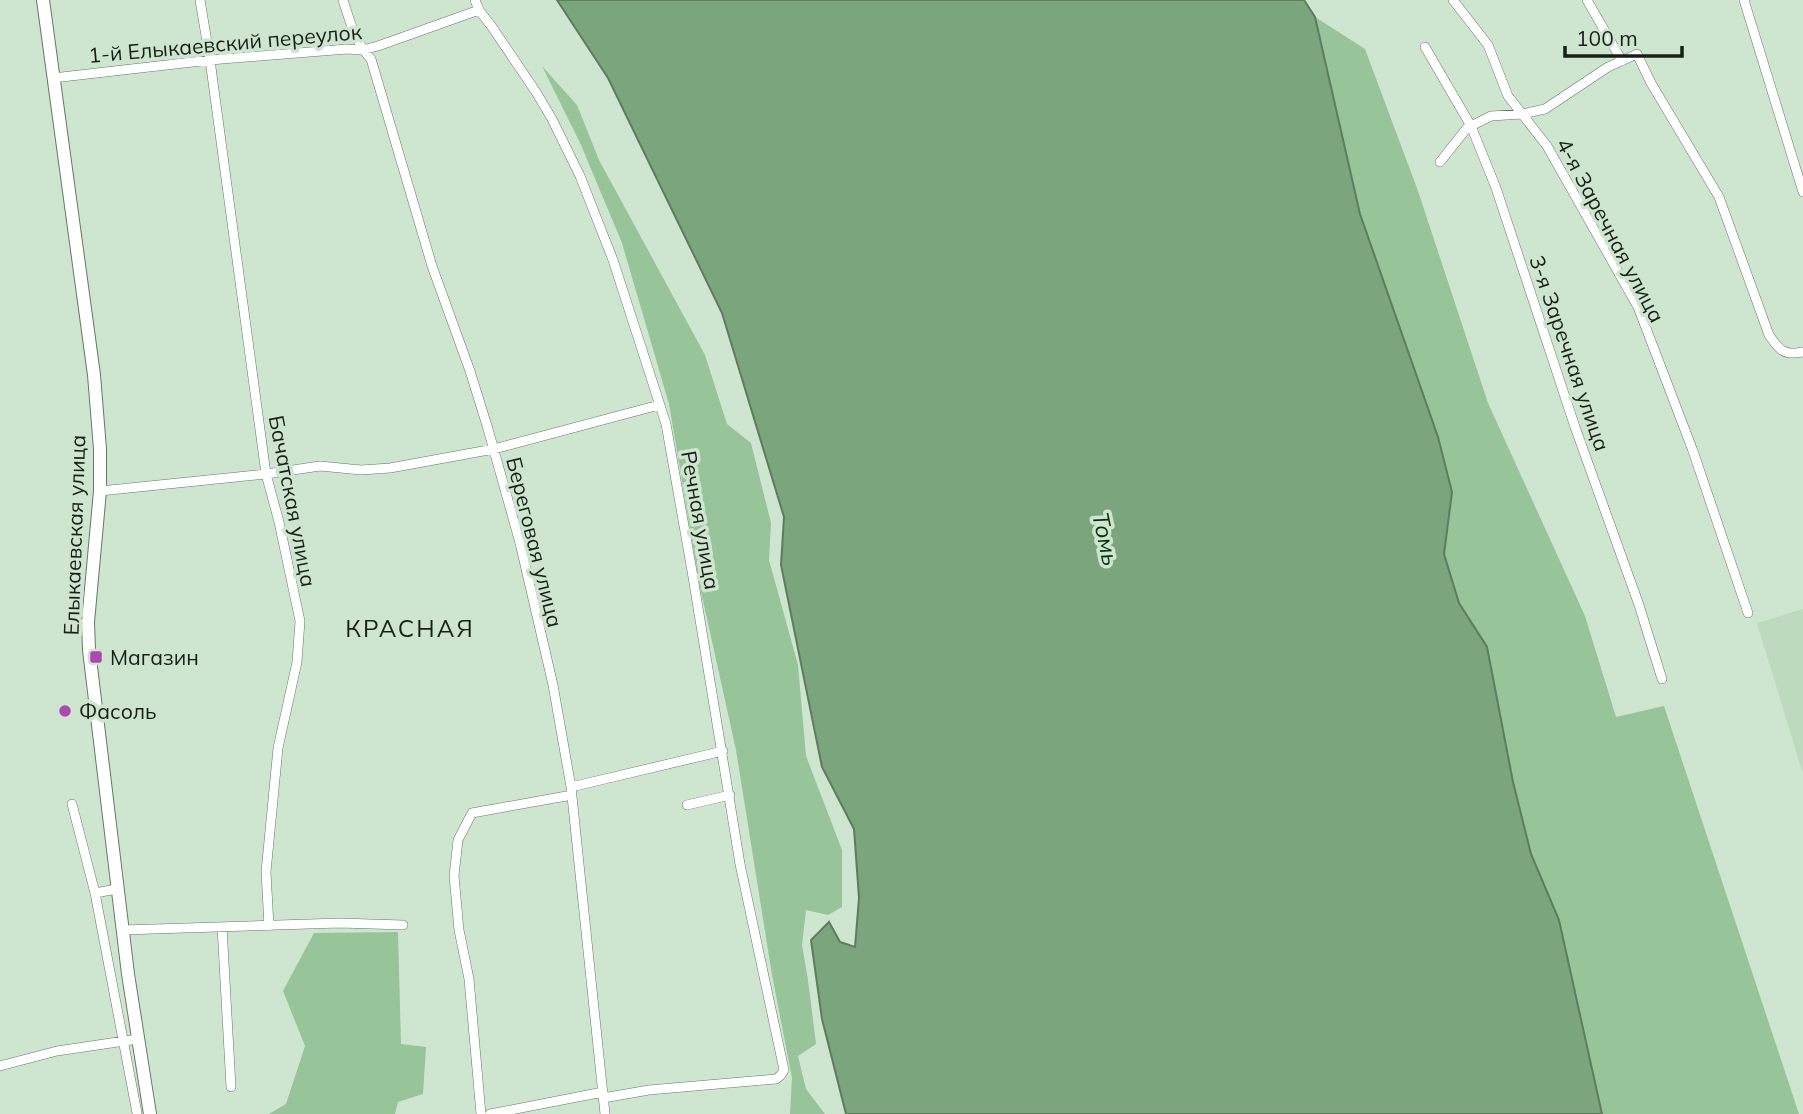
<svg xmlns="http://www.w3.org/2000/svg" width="1803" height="1114" font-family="Mulish,sans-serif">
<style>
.built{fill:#bdd9be}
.green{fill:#98c49a}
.water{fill:#7ba57d;stroke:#5d7d5e;stroke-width:2}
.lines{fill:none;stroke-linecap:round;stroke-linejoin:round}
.minor-casing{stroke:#647964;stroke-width:10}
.tertiary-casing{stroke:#647964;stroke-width:14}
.minor{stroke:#fff;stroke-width:9}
.tertiary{stroke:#fff;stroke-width:12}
.poi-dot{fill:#ac49b0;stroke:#cee6cf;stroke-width:2.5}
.labels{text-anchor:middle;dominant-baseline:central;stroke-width:7;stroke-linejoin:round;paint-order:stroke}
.street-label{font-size:21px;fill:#171f17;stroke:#cee6cf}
.poi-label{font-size:21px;fill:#171f17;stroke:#cee6cf;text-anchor:start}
.water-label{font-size:23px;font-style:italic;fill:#02330b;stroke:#cee6cf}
.quarter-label{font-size:24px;letter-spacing:2px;fill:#171f17;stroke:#cee6cf}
</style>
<rect width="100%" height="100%" fill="#cee6cf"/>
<!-- built -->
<path class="built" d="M1803 609V771H1802L1757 623Z"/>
<!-- green -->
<path class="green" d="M1315 17 1365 49 1418 191 1488 403 1585 616 1616 717 1664 706 1799 1114H1602L1559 920 1531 854 1513 782 1487 647 1459 603 1444 554 1452 492 1360 214Z
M542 66 577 105 599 160 705 355 727 424 751 443 771 523 769 560 798 665 806 756 842 850V907L828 915 806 910 802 945 808 980 816 1044 798 1056 806 1089 825 1114H790L792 1078 772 975 736 750 700 587 669 404 622 243 581 145Z
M398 932 401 1044 426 1047 423 1094 398 1102 395 1114H269L286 1104 305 1046 283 991 314 933Z"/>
<!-- water -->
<path class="water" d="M557 0H1304L1315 17 1360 214 1438 437 1452 492 1444 554 1459 603 1487 647 1513 782 1531 854 1559 920 1602 1114H846L822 1019 811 940 829 922 840 942 855 947 859 898 854 829 822 767 781 565 784 517 722 313 608 78Z"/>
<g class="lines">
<defs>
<path id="minor" d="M200 0 210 60 266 474 279 522 300 621 297 662 278 748 266 872 269 926
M343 0C350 21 355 43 371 59L432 266 470 371 488 429 520 543 553 685 571 787 605 1114
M475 0 479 10 492 27 536 92 552 119 580 176 613 260 666 424 692 571 740 864 784 1070 781 1075 776 1079 649 1090 603 1098
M1453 0 1488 45 1508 96 1547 146 1638 307 1693 451 1748 613
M1587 0 1622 61
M1744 0 1803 192
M1425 47 1471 126 1496 188 1575 427 1639 605 1662 679
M53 78 210 60 347 49 362 50 378 46 479 10
M1440 162 1467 128 1491 116 1522 114 1545 109 1608 67 1637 54 1651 83 1719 197 1769 335C1779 350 1784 356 1803 352
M100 491 266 474 320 466 361 470 390 468 494 449 659 405
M571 787 723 751
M72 804 95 893 137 1113
M687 805 730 795
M95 893 117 889
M222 927 231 1087
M123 930 340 923 403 925
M0 1066 57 1051 138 1039
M481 1114 469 979 459 930 454 876 458 840 472 813 572 795
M490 1114 603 1092"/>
<path id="tertiary" d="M43 0 94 375 100 449V491L88 622 89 650 128 974 150 1114"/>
</defs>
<!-- minor casing -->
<use href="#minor" class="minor-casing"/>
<!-- tertiary casing -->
<use href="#tertiary" class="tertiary-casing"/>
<!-- minor -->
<use href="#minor" class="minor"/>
<!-- tertiary -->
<use href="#tertiary" class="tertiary"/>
</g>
<!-- markers -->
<g class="poi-dot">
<rect x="89" y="650" width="14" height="14" rx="3.5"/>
<circle cx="65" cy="711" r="7"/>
</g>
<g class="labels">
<!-- street labels -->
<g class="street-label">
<text transform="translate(225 43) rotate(-5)">1-й Елыкаевский переулок</text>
<text transform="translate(1611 230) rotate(62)">4-я Заречная улица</text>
<text transform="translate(1570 353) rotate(71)">3-я Заречная улица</text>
<text transform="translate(293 501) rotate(79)">Бачатская улица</text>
<text transform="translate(701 520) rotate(80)">Речная улица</text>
<text transform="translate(74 535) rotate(-88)">Елыкаевская улица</text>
<text transform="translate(535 542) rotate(76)">Береговая улица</text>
</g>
<!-- poi labels -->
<g class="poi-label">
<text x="110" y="657">Магазин</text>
<text x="79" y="711">Фасоль</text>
</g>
<!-- water labels -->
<g class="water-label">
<text transform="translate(1106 539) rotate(78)">Томь</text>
</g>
<!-- quarter labels -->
<g class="quarter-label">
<text x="410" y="628">КРАСНАЯ</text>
</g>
</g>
<!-- scale -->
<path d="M1565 46v10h117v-10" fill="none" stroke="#171f17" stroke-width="3.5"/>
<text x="1576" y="46" font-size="21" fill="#171f17" stroke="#cee6cf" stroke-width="5" paint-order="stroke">100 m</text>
</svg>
